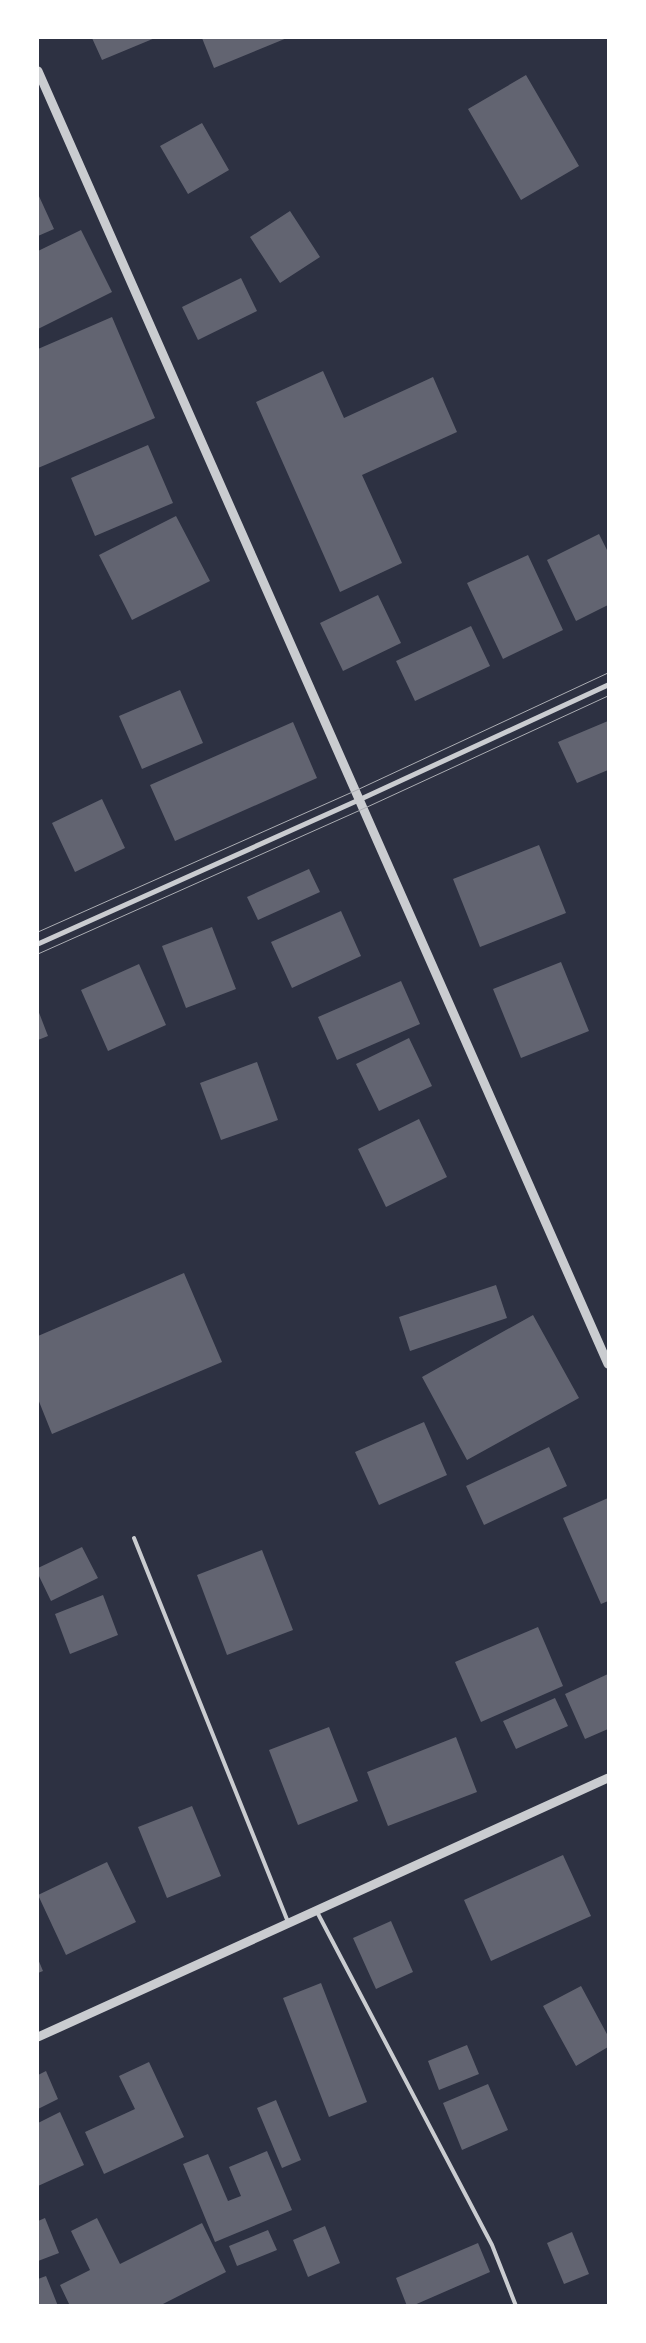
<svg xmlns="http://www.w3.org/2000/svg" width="646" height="2343" font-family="'Work Sans',sans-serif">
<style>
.building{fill:#626471}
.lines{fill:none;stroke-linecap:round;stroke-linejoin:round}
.service{stroke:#caccd0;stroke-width:4}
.minor{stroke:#caccd0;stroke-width:5}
.tertiary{stroke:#caccd0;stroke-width:9}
.tram{stroke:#abadb3;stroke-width:1}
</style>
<rect width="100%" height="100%" fill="#2d3142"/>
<!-- building -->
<path class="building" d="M92 38H155L102 60Z
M202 38H287L214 68Z
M526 75 579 166 521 200 468 109Z
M202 123 229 170 188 194 160 146Z
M38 194 54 229 38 236Z
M290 211 320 257 280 283 250 237Z
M81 230 112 292 38 329V251Z
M241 278 257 311 198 340 182 307Z
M112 317 155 418 38 468V409L39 408 38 404V349Z
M323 371 344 418 433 377 457 432 362 475 402 563 340 592 256 402Z
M148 445 173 503 95 536 71 478Z
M176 516 210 581 132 620 99 555Z
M599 534 608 552V605L576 621 547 560Z
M528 555 563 630 503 659 467 583Z
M378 595 401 643 343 671 320 623Z
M471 626 490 666 415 701 396 661Z
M180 690 203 743 142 769 119 716Z
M608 721V770L577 783 558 742Z
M293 722 317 778 175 841 150 785Z
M102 799 125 848 75 872 52 823Z
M539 845 566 913 480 947 453 879Z
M309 869 320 892 258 920 247 897Z
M341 911 361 956 292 988 271 942Z
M212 927 236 989 186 1008 162 946Z
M561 962 589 1031 521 1058 493 989Z
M139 964 166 1025 108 1051 81 990Z
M401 981 420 1024 337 1060 318 1017Z
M38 1010 48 1036 38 1040Z
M409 1038 432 1086 379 1111 356 1064Z
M257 1062 278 1120 221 1140 200 1083Z
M419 1119 447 1177 386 1207 358 1149Z
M184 1273 222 1362 52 1434 38 1399V1336Z
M496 1285 507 1318 410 1351 399 1317Z
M533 1315 579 1398 467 1460 422 1377Z
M424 1422 447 1475 379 1505 355 1452Z
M549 1447 567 1486 484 1525 466 1486Z
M608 1498V1601L601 1604 563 1518Z
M82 1547 98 1578 51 1601 38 1574V1568Z
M262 1550 293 1630 227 1655 197 1575Z
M103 1595 118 1635 70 1654 55 1614Z
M538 1627 563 1686 481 1722 455 1662Z
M608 1674V1729L585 1739 565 1694Z
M555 1698 568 1726 516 1749 503 1721Z
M329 1727 358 1801 298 1825 269 1750Z
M456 1737 477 1792 388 1826 367 1772Z
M192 1806 221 1876 167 1898 138 1827Z
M563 1855 591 1916 491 1961 464 1900Z
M107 1862 136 1922 66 1955 38 1895Z
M391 1921 413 1972 376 1989 353 1938Z
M38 1959 43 1971 38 1973Z
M321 1983 367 2102 329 2117 283 1998Z
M581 1986 608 2036V2047L576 2066 543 2006Z
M467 2045 479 2074 439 2090 428 2061Z
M149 2062 184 2137 104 2174 85 2132 135 2109 119 2076Z
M46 2071 58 2099 38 2109V2075Z
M488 2084 508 2130 462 2150 443 2103Z
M276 2100 301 2160 282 2168 257 2108Z
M60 2112 84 2165 38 2186V2123Z
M267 2151 292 2210 215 2242 183 2164 208 2154 228 2201 241 2196 229 2167Z
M45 2218 59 2253 38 2261V2221Z
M97 2218 120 2264 202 2223 226 2272 159 2306H70L60 2285 90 2270 71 2231Z
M325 2226 340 2263 308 2277 293 2240Z
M268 2230 277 2250 237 2266 229 2246Z
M572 2232 589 2274 564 2284 547 2243Z
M478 2243 490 2272 412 2306H407L396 2278Z
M46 2276 58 2306H38V2279Z"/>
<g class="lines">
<!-- service -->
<path class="service" d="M134 1538 288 1922
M316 1910 492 2245 516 2306"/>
<!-- minor -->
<path class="minor" d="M38 944 361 799 608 685"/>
<!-- tertiary -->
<path class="tertiary" d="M38 71 608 1364
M38 2037 608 1778"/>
<!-- tram -->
<path class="tram" d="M38 932 357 790 608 673
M38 954 365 808 608 696"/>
</g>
<!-- border -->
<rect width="646" height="2343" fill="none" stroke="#ffffff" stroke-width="78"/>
</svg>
